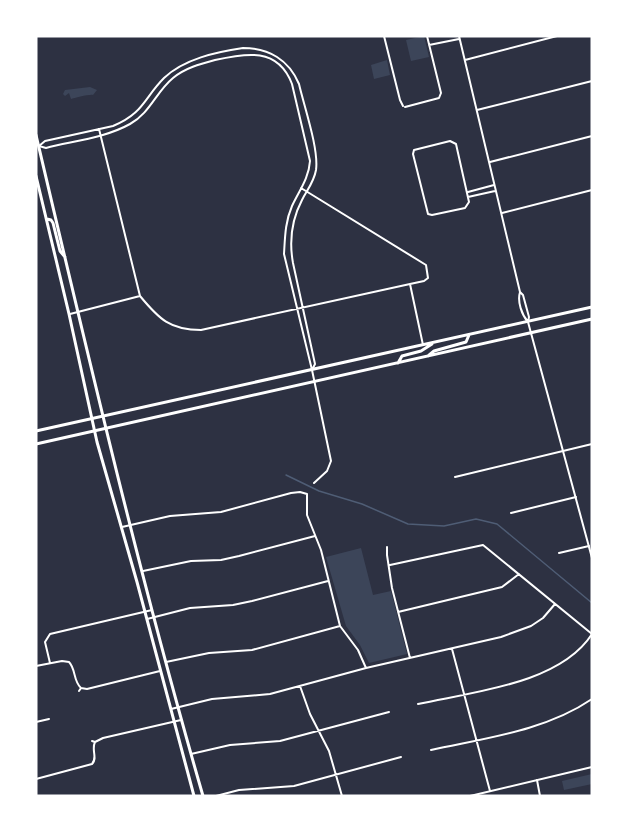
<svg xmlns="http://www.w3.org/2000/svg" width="628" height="832" font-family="'PT Sans Narrow',sans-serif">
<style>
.green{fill:#3c4559}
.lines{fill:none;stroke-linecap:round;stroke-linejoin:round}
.stream{stroke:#4f5d75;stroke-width:1.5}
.minor{stroke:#fff;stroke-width:2}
.tertiary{stroke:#fff;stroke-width:2}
.secondary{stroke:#fff;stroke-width:3}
.primary{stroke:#fff;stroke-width:3}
</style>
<rect width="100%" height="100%" fill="#2d3142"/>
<!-- green -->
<path class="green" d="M424 36 429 57 411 61 406 40Z
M387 60 390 75 374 79 371 65Z
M90 87 97 90 93 95C90 94 74 98 71 99L69 93 65 96 63 94 65 90Z
M361 548 373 595 391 591 407 654 369 663 360 645 346 626 326 557Z
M592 774V784L564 790 562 781Z"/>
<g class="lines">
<!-- stream -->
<path class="stream" d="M286 475 319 491 362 504 408 524 444 526 476 519 497 524 592 603"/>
<!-- minor -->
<path class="minor" d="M384 36 400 100 403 106
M427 36 441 93 439 98
M459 36 520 292C517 302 522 315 528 322L529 317 523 295 520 292
M429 45 459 39
M243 48C269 48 289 60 299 84 304 106 319 149 316 170 314 182 307 190 302 200 292 219 289 241 293 263L315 364 312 370 284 254C285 238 285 222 292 206 299 191 309 178 310 161L292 84C278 47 246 53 215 60 200 64 185 68 173 78 156 92 150 113 130 124 105 138 73 141 46 148L39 146 45 141 113 126C144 113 144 98 164 78 184 59 216 52 243 48Z
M465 60 557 36
M405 107 439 98
M477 110 592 81
M99 129 140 296C159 319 170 330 201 330L410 284 424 281 428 278 426 265 301 188
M450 141 456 144 469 202 465 208 432 215 428 214 413 154 414 150Z
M490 162 592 136
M468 192 494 185
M468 197 495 191
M502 213 592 190
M410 284 423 345
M70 314 140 296
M312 370 331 461 327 471 314 483
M455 477 592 444
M511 513 576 497
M122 527 170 516 221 512 291 493 300 492 307 494V515L321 550 340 626 358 650 366 668
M387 547V555L392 588 410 658
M559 553 589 546
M390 565 483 545 592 634
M143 571 191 561 221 560 239 556 315 536
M398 612 502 587 519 574
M147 619 190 608 233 605 252 601 328 581
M452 649 490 791
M166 662 209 653 252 650 340 626
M50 663 45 642 50 634 152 610
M36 666 62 661 69 662C76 669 73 681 81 688L79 691
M300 686 310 714 329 751 342 796
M81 688 87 689 160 671
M418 704C472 692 560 684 592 634
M171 709 212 699 270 694 366 668 501 637 531 626 543 618 555 604
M36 722 49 719
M95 742 103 738 181 720
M431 750C485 738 545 731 592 699
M191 754 230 745 280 741 389 712
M36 779 92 764C98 758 91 750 95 742L92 741
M537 780 540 796
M216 796 239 790 294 786 401 757"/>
<!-- tertiary -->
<path class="tertiary" d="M528 322 592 558
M470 796 592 767"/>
<!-- secondary -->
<path class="secondary" d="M36 135C88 356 140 578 203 796
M36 176 69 314 97 442 137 582 194 796
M47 219 51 220 53 223 60 251 65 257"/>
<!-- primary -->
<path class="primary" d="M428 356 434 351 466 342 469 335
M398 363 402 356 421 351 432 344
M36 431 592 307
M36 444 592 319"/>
</g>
<!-- border -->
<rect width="628" height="832" fill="none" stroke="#ffffff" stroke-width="75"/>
</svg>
